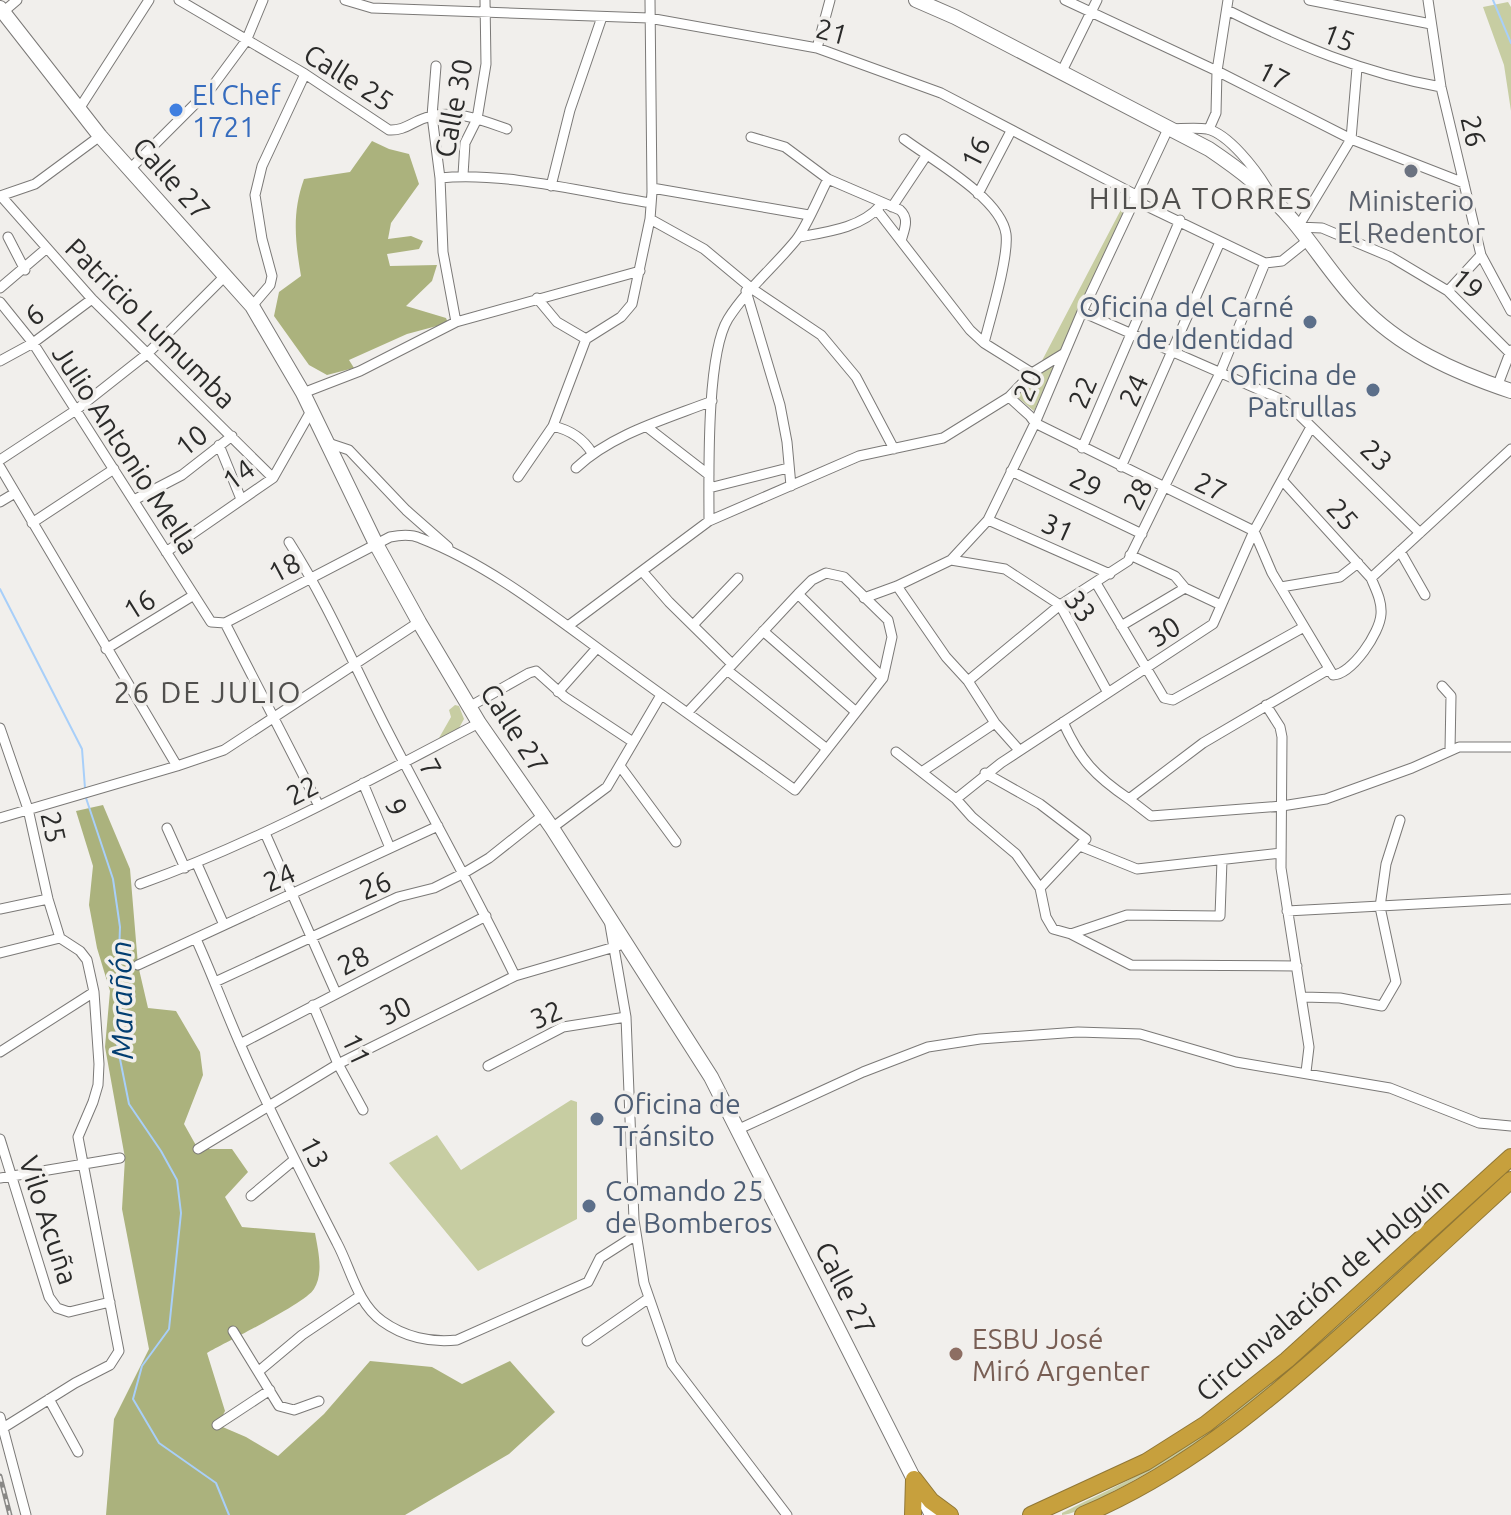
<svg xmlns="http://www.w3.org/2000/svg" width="1511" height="1515" font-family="Ubuntu,sans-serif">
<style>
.green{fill:#c7cda2}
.forest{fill:#abb27d}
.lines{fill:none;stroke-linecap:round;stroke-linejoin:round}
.stream{stroke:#a8cff9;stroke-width:2}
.street-casing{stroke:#7b7977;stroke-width:11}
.secondary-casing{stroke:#7b7977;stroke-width:16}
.highway-casing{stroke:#907736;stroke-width:18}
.street{stroke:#fff;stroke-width:9}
.secondary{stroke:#fff;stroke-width:14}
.highway{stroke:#c7a03d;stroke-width:16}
.rail-casing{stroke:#898886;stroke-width:5}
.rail{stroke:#f1efec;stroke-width:2;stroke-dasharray:6;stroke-linecap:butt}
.shop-dot{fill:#3f7fe0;stroke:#f1efec;stroke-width:3}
.worship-dot{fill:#6b7280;stroke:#f1efec;stroke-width:3}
.service-dot{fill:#5c6f8a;stroke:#f1efec;stroke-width:3}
.education-dot{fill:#8d6e63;stroke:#f1efec;stroke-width:3}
.labels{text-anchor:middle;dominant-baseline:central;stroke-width:7;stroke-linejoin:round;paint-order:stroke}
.street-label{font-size:28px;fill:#2b2b2a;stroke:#f1efec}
.shop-label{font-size:28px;fill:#366cbe;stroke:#f1efec;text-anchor:start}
.worship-label{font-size:28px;fill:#5b616d;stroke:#f1efec}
.service-label{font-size:28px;fill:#4e5e75;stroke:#f1efec;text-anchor:end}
.education-label{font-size:28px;fill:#785e54;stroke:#f1efec;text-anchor:start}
.neighbourhood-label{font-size:30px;letter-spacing:2px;fill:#504f4d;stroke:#f1efec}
.water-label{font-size:30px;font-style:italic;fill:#023e71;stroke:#f1efec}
</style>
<rect width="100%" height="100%" fill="#f1efec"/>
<!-- green -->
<path class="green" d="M1508 2 1511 7V111L1504 65 1483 7Z
M1127 198 1130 199 1034 411 1017 397 1034 376Z
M455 705 459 706 464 719 459 728 440 740 439 738 451 717 449 710Z
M571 1100 577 1102V1219L478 1271 389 1163 437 1135 461 1170Z
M1450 1219 1453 1222C1349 1320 1246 1423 1118 1489 1101 1497 1081 1513 1062 1515V1513C1091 1498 1121 1485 1149 1469 1262 1403 1357 1309 1450 1219Z"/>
<!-- forest -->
<path class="forest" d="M372 141 389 149 409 154 419 184 391 223 388 239 411 236 423 241 419 249 387 254 390 266 437 265 432 281 406 306 446 318 448 323 407 334 349 360 354 368 327 375 309 365 274 316 279 292 301 276C295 241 292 212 304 179L350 172Z
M103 805 130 869 138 965 148 1008 176 1011 200 1052 203 1075 184 1124 198 1149H232L248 1172 225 1197 242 1227 315 1233C318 1250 324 1273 314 1289 306 1303 226 1342 207 1353L225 1411 218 1425 246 1437 278 1456 324 1414 370 1361 432 1367 462 1384 510 1361 555 1412 509 1454 405 1515H106L114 1419 149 1349 122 1209 125 1158 105 1047 110 991 97 948 89 905 93 866 76 811Z"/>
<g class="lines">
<!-- stream -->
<path class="stream" d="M1493 0 1511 43
M0 589 82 749 85 788
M86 798 113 879 120 927 116 1039 129 1104 161 1151 177 1180 181 1213 169 1329 142 1366 133 1399 159 1443 216 1483 229 1515"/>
<defs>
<path id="street" d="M179 0 305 74 389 130C404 131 412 122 425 118 453 108 482 120 507 129
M345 0 372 8 649 18 817 48 941 93 1136 195
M1065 0 1217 71 1351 139 1464 183
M1309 0 1431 24
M1428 0 1441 87 1481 255 1511 311
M1227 10C1297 45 1363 73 1441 87
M3 12 17 0
M817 48 830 0
M436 66 432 116 440 178 443 252 456 322
M1357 68 1351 139 1298 227 1322 228 1391 257 1448 291 1511 354
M1061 73 1097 0
M79 109 149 0
M1209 129 1216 113 1217 71 1228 0
M751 137 785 147 828 179 900 210C910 219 904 230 901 241
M904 139C932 160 1001 198 1006 234 1009 257 990 319 984 343
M129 170 212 87 246 41 263 0
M463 175 465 143 477 119 486 64 485 0
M440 178C502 171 588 193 651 203
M551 186 570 110 602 17
M652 188 809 215
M978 194 1011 131
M0 196 35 184 100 136
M1 196 92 299 273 478
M1134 200 1265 263 1282 261 1307 241
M892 207 926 156
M877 210 970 330 984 343 1032 373
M650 219 704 249 751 288 821 335 856 377 894 449
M8 237 25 270
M799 237C826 232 861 228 880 206
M0 288 47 248
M746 291 780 405 787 442 791 486
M1448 291 1481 255
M537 298 557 322 586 339
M0 302 33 343 211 622 225 623 390 537C400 535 411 534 420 538 490 565 552 615 611 658 672 703 734 746 795 790L883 678 892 637 888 620 844 577 826 573 812 580 798 594 687 713
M252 306 270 285 272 276 262 239 255 195 262 166 305 74
M1082 312 1285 401 1420 533
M0 361 33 343 92 299
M1497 387 1511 350
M303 393 360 371 456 322 640 271
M1009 397 1030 416 1035 423 1254 531 1272 573 1333 675C1352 674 1380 633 1381 614 1382 601 1376 590 1371 578L1282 480
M553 426C570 430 583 438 592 453
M647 427 709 475
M328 443 349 450 406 510 448 547
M219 445 241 499
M1082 448 1180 220
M0 460 76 410 147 354 225 276
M0 467 177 766
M1121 467 1220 242
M576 468C612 434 666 419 712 401
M1011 471 1142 534
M518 477 553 426 586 339 621 317 632 304 650 219 652 192 650 0
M709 488 788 468
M134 500 182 475 232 436
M0 502 15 493
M988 520 1110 574
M709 521C709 476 706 355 728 319 747 289 774 267 796 240 807 226 819 196 828 179
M32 523 114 469
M289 542C326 600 354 665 385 726 428 810 474 891 515 976
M1400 551 1425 595
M166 552 273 478 311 411
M1130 555 1175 576 1185 588 1221 605
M951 560 1005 569 1060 605 1107 691
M642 571 669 602 732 664
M1371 578 1511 449
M1096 583 1164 698 1173 700 1304 627
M897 586 946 657 968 681 995 723 1019 750
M1281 587 1340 577 1358 563
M798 594 883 678
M864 598 897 586 951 560 988 520 1035 423 1082 312 1168 129C1180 129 1195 127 1207 129 1229 134 1256 170 1267 188
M225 623 319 806
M693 625 738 578
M568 626 709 521 859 456 943 438 1009 397 1032 373 1063 354
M1121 626 1185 588
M763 631 856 712
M106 649 194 595
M727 670 827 749
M968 681 1060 605 1128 561 1220 373 1265 263
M1442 686 1451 696 1450 750
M558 692 597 648
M1266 705 1280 727 1282 737 1281 868 1309 1047 1306 1072
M469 707 529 673 536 671 565 697 633 742
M1063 722C1080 760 1095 776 1129 799L1203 743 1329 669
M0 728 28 809 48 899 60 938
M896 752 956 799 972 817 1016 854 1040 888 1046 917 1053 929 1071 934 1131 965 1297 966
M620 766 676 842
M923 771 995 723
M985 773 1040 804 1086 839 1040 888
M363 783 390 848
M956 799 1001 763 1213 624 1254 531 1311 427
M1129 799 1151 816 1282 806 1326 799 1412 768 1459 747H1511
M0 818 177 766 224 750 419 622
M167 828 185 868
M552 828 607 787 661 695
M265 833 336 993
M1080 846 1137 869 1281 853
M197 864 224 925
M140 884C258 842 368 781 479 723
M0 909 48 899
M1287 911 1511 899
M610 925 626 1017 634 1220 644 1283 672 1364 787 1515
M1071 934 1127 915 1220 916 1222 860
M196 939C212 974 225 1010 241 1046 270 1113 304 1178 337 1243 351 1269 357 1303 382 1321 404 1337 431 1343 457 1340L588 1282 600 1258 636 1235
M0 953 60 938
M138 965 438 826
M215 982 398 897 434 888 464 873 489 858 542 816
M1303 997 1340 998 1382 1006 1396 982 1380 907 1386 864 1400 820
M313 1005 338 1064 363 1110
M240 1044 486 916
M0 1052 94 992
M488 1066 563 1027 626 1017
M739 1129 863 1072 928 1047 980 1039 1078 1032 1140 1034 1236 1062 1390 1088 1479 1123 1511 1126
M0 1139 49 1297 57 1308 69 1312 110 1302
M198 1149 338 1064 515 976 618 946
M0 1178 120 1158
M251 1196 294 1160
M233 1331 279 1406 294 1410 319 1401
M587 1341 649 1298
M259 1371 302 1335 360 1296
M49 1399 78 1452
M0 1417 26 1515
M217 1425 270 1390
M3 1428 75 1383 110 1365 119 1351 78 1137 93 1102 98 1085 99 1064 94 992 87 960 80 951 60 938"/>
<path id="secondary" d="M916 0 955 17 1209 149C1240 170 1269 192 1293 221 1315 247 1334 278 1358 303 1399 347 1454 372 1511 391
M0 8 100 136 252 306 303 393 376 544 419 622 479 723 552 828 711 1077 932 1515"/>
<path id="highway" d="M914 1479 931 1501 950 1515
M913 1515 914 1479
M1031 1515 1146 1462 1206 1424 1287 1360 1511 1157
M1083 1515C1193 1469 1284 1388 1371 1309 1418 1266 1464 1223 1511 1180"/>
</defs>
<!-- street casing -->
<use href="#street" class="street-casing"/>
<!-- secondary casing -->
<use href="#secondary" class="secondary-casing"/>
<!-- highway casing -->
<use href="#highway" class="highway-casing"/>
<!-- street -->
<use href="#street" class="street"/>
<!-- secondary -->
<use href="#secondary" class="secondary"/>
<!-- highway -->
<use href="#highway" class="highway"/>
<defs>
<path id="rail" d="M0 1476 10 1515"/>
</defs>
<!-- rail casing -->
<use href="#rail" class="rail-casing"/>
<!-- rail -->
<use href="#rail" class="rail"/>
</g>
<!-- markers -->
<circle class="shop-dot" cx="176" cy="110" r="8"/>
<circle class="worship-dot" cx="1411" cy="171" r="8"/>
<g class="service-dot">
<circle cx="1310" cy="322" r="8"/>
<circle cx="1373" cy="390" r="8"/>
<circle cx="597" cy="1119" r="8"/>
<circle cx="589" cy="1206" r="8"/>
</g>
<circle class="education-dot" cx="956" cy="1354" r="8"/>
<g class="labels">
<!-- street labels -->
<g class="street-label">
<text transform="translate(832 31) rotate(15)">21</text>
<text transform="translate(1339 37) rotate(21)">15</text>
<text transform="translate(1274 75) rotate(27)">17</text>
<text transform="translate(349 77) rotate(32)">Calle 25</text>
<text transform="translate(453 108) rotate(-79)">Calle 30</text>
<text transform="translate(1474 131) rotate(77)">26</text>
<text transform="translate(975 152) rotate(-63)">16</text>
<text transform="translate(172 178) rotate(48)">Calle 27</text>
<text transform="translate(1468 283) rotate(40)">19</text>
<text transform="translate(34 314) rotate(-36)">6</text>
<text transform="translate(151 323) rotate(45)">Patricio Lumumba</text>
<text transform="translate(1027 385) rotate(-67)">20</text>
<text transform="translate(1133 390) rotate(-65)">24</text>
<text transform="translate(1082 392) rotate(-67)">22</text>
<text transform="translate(191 440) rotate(-38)">10</text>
<text transform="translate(126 449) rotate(57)">Julio Antonio Mella</text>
<text transform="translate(1377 455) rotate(44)">23</text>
<text transform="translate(238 474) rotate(-36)">14</text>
<text transform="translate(1086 482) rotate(26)">29</text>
<text transform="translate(1211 486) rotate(25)">27</text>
<text transform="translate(1137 494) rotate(-64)">28</text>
<text transform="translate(1343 514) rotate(48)">25</text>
<text transform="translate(1058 527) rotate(24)">31</text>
<text transform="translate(284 567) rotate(-28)">18</text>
<text transform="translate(139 604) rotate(-32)">16</text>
<text transform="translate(1081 606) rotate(53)">33</text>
<text transform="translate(1164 631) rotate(-32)">30</text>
<text transform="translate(515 728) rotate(57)">Calle 27</text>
<text transform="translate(431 767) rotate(62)">7</text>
<text transform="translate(302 790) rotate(-27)">22</text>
<text transform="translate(397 807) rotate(67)">9</text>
<text transform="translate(54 827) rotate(77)">25</text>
<text transform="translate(279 877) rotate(-24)">24</text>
<text transform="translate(375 885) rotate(-23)">26</text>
<text transform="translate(353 960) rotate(-27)">28</text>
<text transform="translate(395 1010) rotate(-26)">30</text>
<text transform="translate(546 1014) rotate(-22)">32</text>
<text transform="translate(357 1049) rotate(65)">11</text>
<text transform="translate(315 1152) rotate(63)">13</text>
<text transform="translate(49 1220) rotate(72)">Vilo Acuña</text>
<text transform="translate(846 1288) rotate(63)">Calle 27</text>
<text transform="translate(1322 1289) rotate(-41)">Circunvalación de Holguín</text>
</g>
<!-- shop labels -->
<g class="shop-label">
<text x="192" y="94">El Chef<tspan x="192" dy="32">1721</tspan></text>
</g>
<!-- worship labels -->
<g class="worship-label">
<text x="1411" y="200">Ministerio<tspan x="1411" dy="32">El Redentor</tspan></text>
</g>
<!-- service labels -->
<g class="service-label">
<text x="1294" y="306">Oficina del Carné<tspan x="1294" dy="32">de Identidad</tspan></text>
<text x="1357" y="374">Oficina de<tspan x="1357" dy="32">Patrullas</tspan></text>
<text x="613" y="1103" text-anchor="start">Oficina de<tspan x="613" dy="32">Tránsito</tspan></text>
<text x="605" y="1190" text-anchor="start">Comando 25<tspan x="605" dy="32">de Bomberos</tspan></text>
</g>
<!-- education labels -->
<g class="education-label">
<text x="972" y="1338">ESBU José<tspan x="972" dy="32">Miró Argenter</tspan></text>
</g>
<!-- neighbourhood labels -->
<g class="neighbourhood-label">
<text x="1201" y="198">HILDA TORRES</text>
<text x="208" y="692">26 DE JULIO</text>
</g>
<!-- water labels -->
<g class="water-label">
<text transform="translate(121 1000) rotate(-91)">Marañón</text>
</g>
</g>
</svg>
